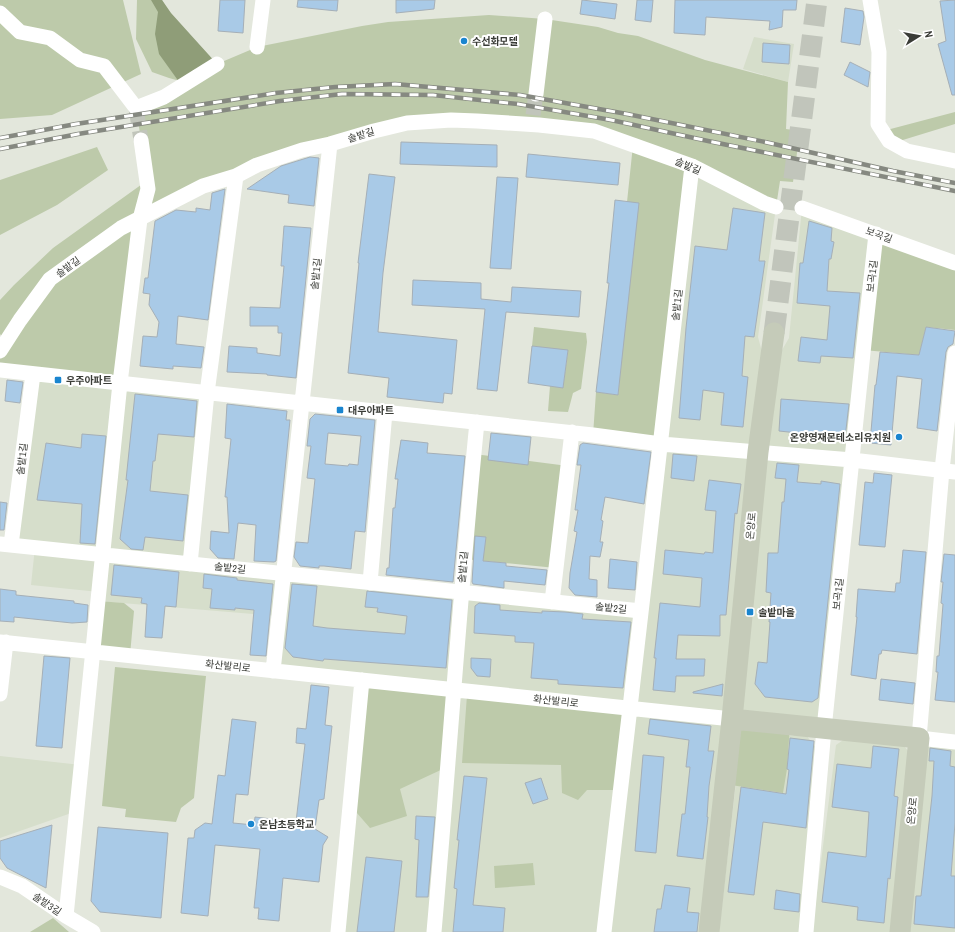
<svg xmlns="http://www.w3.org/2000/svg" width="955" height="932" font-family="'Archivo Narrow','Noto Sans KR',sans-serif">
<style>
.built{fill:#d6decb}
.green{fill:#bdcaaa}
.water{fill:#8f9d78}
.building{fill:#a9cae7;stroke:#a5afb7;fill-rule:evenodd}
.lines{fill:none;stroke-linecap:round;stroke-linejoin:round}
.street-tunnel{stroke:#c1c5bb;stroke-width:15;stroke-dasharray:15 8;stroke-linecap:butt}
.secondary-tunnel{stroke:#c1c5bb;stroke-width:21;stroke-dasharray:21 10;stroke-linecap:butt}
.street{stroke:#fff;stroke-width:15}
.secondary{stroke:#c5cbb9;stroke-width:21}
.rail-casing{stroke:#868981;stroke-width:4.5}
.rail{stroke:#fff;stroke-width:3;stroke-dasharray:9;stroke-linecap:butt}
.poi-dot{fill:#1a85cf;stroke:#fff;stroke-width:1.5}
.labels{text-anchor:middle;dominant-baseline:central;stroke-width:4;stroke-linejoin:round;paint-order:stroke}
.poi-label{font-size:10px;font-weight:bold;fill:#3a3c37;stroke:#fff;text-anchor:start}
.street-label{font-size:10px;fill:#3a3c37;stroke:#fff}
</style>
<rect width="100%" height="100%" fill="#e3e7dc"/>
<!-- built -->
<path class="built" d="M754 37 794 44 788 82 743 69Z
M692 166 776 207 758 337 768 374 789 338 802 208 876 234 824 729 732 719 709 932H338L362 680 273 671 278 616 98 601 99 592 31 585 35 547 11 545 33 374 207 393 190 563 640 611Z
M806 735 817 749 802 932H719L741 738Z
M849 736 901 742 912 756 893 932H812L836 745Z
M919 738 955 742V932H905Z
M0 756 81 765 77 811 0 838Z"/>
<!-- green -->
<path class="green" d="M0 0H123L141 74 52 115 0 119Z
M137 0H162C173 21 201 46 217 64L257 47 362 26 388 22 489 15 545 19 598 27 618 33 638 36 705 60 788 82 786 129 800 131 793 182 780 181 776 207 692 166 661 444 593 435 596 392 618 395 627 202 633 145 594 131 451 120 302 150 140 219 120 383 0 370V350L6 341 0 334V300L14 285 53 248 145 182 141 140 136 108 194 85 169 78 152 72 136 39Z
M955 112V124L893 143 883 131Z
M97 147 108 170 57 205 0 235V180Z
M876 234 955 263V330L926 327 919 355 863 350Z
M534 327 586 333 587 342 581 389 573 393 568 412 548 411 550 386 563 387 568 351 532 346Z
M474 454 568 466 556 568 464 559Z
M98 601 124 603 134 611 130 655 93 651Z
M115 667 206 676 194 798 181 808 176 822 125 817 126 809 102 806Z
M362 680 451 691 445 768 400 789 407 816 370 828 350 805Z
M467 695 626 712 616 790H587L578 800 562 793 561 765 462 763Z
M732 719 790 725 787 769 783 793 724 784Z
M533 863 535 885 495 888 494 866Z
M53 918 69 932H30Z"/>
<!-- water -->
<path class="water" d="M151 0H162L171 13 217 64 182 86 159 54 155 34 158 12Z"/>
<!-- building -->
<path class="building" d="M220 0H245L243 33 218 31Z
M298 0H338L337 11 297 7Z
M396 0H435L434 9 396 13Z
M582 0 617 4 615 19 580 14Z
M637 0H653L651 22 635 20Z
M675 0H797L796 10H783L782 27 769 30 770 21 706 17 705 35 674 33Z
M955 0V95H952L938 44 946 41 940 1Z
M845 8 863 11 864 17 860 45 841 42Z
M763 43 790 45 789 64 762 62Z
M850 62 870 72 868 87 844 75Z
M401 142 497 145V167L400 164Z
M528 154 620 163 618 185 526 177Z
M310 157 319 158 314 206 288 203 289 195 247 189 281 166Z
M369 174 395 177 383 273 378 332 457 340 452 394 444 393 443 403 387 397 389 378 348 373 359 263H358Z
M497 177 518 178 511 269 490 268Z
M225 189 208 320 178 316 176 344 204 347 201 368 173 366V369L140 366 143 336 157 337 159 322 149 305 150 294 143 293 145 278H148L155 221 176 210 196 212V208L210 210 212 193Z
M615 200 639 203 618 395 596 392 609 283H607Z
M733 208 765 213 759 261H765L754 337 745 336 742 376 748 377 743 427 721 425 724 393 703 390 700 420 679 418 686 328 695 246 727 250Z
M809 221 832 228 831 241 834 242 831 259H829L827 291 860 293 853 358 821 356 820 363 798 361 801 337 827 340 830 306 797 303 800 263H803Z
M284 226 311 228 296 378 267 375V374L227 372 229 346 257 348V353L280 356 282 333H278V326H250V307L280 308 284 266H281Z
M413 280 481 283V299L511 302 512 287 581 291 579 317 506 312 497 391 477 389 485 309 412 305Z
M926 327 955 331 953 344 948 347 946 352 937 431 917 428 922 379 897 376 891 445 870 443 875 385H876L880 352 919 355Z
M532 346 568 350 563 388 528 383Z
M7 380 23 382 20 403 5 401Z
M135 394 197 401 194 437 158 434 155 461H153L150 491 188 495 183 541 145 537 143 550 131 549 120 539 128 480H126Z
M781 399 849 404 845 438 779 431Z
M227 404 287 411 286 420H290L276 561 274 562 254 561 256 525 238 523 234 559 218 558 210 549 211 531 229 533 227 497H225L231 439 225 438Z
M315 414 375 420 365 532 355 531 351 569 324 566H319V568L300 566 294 557 296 542 308 543 315 479 307 478 311 446H307L310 419ZM328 433 361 436 358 465 349 464 348 466 325 464Z
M491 433 531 437 528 465 488 460Z
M82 434 106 436 95 544 80 543 82 504 37 500 46 443 81 448Z
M401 440 428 443 427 453 465 456 453 582 386 575 387 568H389L393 508H395L398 479H395Z
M583 443 651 452 644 504 605 497 601 520 603 521 600 542H603L600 557 590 556 589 579 597 580V597L575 595 569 588 570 573 577 532 574 531 578 510H575L581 465H577L580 445Z
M673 454 697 456 694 481 671 478Z
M777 463 799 465 797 482 821 484V481L840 484 818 698 812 702 765 697 755 684 758 662 767 663 770 622H769L771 593 766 592 768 553H778L782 502H784L786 479 775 478Z
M874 473 892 475 885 547 859 545 865 482 873 483Z
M709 480 741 484 737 514 735 513 726 615H720V636L678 635 676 659H705L704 676H676L675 692 653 690 656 658H654L660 603 700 607 702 578 663 574 665 550 704 554 705 552 713 553 716 511 705 510Z
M0 502 7 503 4 530H0Z
M475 536 486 537 483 561 506 563V566L547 570 545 585 504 581V588L473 584 472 582Z
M903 550 926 552 917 654 882 650 881 654H879L876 679 851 675 857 617H856L858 589 895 592 896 583H900Z
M944 554 955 555V702L935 700 938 672H936L937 656H939L943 604 941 603 943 582H941Z
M610 559 637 562 635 590 608 588Z
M114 565 179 572 176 607 165 606 162 638 145 637 147 604 141 603 142 598 111 595Z
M204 574 237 578V580L273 584 266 656 250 655 254 610 235 608V610L210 608 212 589 203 588Z
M292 584 317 586 313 626 327 628 405 634 407 616 377 612 378 608 365 607 367 591 452 600 446 668 350 661 324 659 323 661 293 657 285 648Z
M0 589 16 591V595L74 601V603L88 605 87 622 72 623 14 617V622L0 621Z
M479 603 500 605V610L542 613V611L565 612 583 614 582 619 631 622 623 688 558 684V680L531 678 534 643 515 642V636L474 633 475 606Z
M44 656 70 658 62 748 36 746Z
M471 658 491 659 490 677 477 676 471 668Z
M881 679 915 683 913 704 879 700Z
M723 684 722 696 693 693V692Z
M311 685 329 687 325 725 332 726 324 799 319 800 315 829 328 837 323 845 319 882 283 878 279 921 258 919 259 908H254L260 849 215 845 208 916 181 913 188 838H194L195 830 205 823 212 824 218 775 225 776 232 719 256 722 248 795 236 794 233 823 254 825 255 817 296 822 305 744 296 743 297 728 306 729Z
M650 719 711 726 708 751H714L709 786 707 817H708L703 859 677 856 682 814H685L690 767H686L689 740 648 734Z
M790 738 814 741 806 828 763 822 754 895 728 892 741 787 786 794 789 770 787 769Z
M873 746 899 749 894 796 898 797 895 828 890 879 888 878 884 923 857 920 858 907 822 902 828 852 866 857 869 812 832 807 837 764 871 768Z
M930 748 951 751 950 766 955 767V823L951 876H955V928L914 924 916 896H921L932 796 934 761H929Z
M643 755 664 757 656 853 635 851Z
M464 776 487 778 473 905 505 908 503 932H453L457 889 454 888 459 840H457Z
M541 778 548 799 533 804 525 783Z
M416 816 435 817 428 897H416L419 840 415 839Z
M52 825 46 888 7 868 0 858V841Z
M98 827 168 833 161 918 100 912 91 901Z
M366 857 402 861 394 932H357Z
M665 885 690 888 687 912 699 913 697 932H654L657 909H661Z
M776 890 800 894 799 912 774 909Z"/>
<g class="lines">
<!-- street-tunnel -->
<path class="street-tunnel" d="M136 108 141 140
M533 115 536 94"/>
<!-- secondary-tunnel -->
<path class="secondary-tunnel" d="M774 333 817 0"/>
<!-- street -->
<path class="street" d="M870 0 879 52 878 124 889 141 907 151 955 161
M0 13 20 32 50 38 80 60 104 66 136 108 164 97 217 64
M257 47 263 0
M536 94 545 19
M802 208 955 263
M0 351 20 320 50 279 121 228 203 186 236 176 257 165 302 150 330 144 374 131 407 123 451 120 477 121 539 125 594 131 692 166 764 203 776 207
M955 353 942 470 919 738 955 742
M0 370 593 435 661 444 852 460 955 472
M0 544 641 611
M11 545 33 374
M190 564 207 393 236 176
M370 583 385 412
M552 602 572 432
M0 642 732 719
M273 671 330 144
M0 694 6 642
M0 877 22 886 66 916 93 932
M66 916 120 383 140 219 148 189 141 140
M338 932 362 680
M434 932C449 762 460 592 477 422
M604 932C633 677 664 421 692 166
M806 932 824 729 866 324 876 234"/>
<!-- secondary -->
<path class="secondary" d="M732 719 919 738 900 932
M709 932 732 719 758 452 774 333"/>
<defs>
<path id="rail" d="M0 138 76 124 276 93 335 87 395 84 520 95 627 114 765 142 893 171 955 183
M0 149 78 134 280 101 342 94 433 95 518 104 611 120 708 141 955 191"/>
</defs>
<!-- rail casing -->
<use href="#rail" class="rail-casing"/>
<!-- rail -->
<use href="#rail" class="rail"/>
</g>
<!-- markers -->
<g class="poi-dot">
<circle cx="464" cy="41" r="4"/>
<rect x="54" y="376" width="8" height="8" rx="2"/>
<rect x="336" y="406" width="8" height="8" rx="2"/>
<circle cx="899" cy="437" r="4"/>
<rect x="746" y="608" width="8" height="8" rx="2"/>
<circle cx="251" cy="824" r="4"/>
</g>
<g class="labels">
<!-- poi labels -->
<g class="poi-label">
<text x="472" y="41">수선화모텔</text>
<text x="66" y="380">우주아파트</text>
<text x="348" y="410">대우아파트</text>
<text x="891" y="437" text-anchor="end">온양영재몬테소리유치원</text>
<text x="758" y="612">솔밭마을</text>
<text x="259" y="824">온남초등학교</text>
</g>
<!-- street labels -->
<g class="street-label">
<text transform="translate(361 135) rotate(-17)">솔밭길</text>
<text transform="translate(688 166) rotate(23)">솔밭길</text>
<text transform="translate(879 235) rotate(20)">보곡길</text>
<text transform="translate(68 267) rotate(-36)">솔밭길</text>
<text transform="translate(316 274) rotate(-84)">솔밭1길</text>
<text transform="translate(872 276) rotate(-83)">보곡1길</text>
<text transform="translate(677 305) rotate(-84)">솔밭1길</text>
<text transform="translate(22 459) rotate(-83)">솔밭1길</text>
<text transform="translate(751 526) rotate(-85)">온양로</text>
<text transform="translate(463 567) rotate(-85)">솔밭1길</text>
<text transform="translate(230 568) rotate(6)">솔밭2길</text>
<text transform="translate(838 594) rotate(-84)">보곡1길</text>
<text transform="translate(611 608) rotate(6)">솔밭2길</text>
<text transform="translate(228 666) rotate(6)">화산발리로</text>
<text transform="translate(556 701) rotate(6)">화산발리로</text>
<text transform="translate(912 811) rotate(-84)">온양로</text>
<text transform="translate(47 904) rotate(34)">솔밭3길</text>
</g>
</g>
<!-- north arrow -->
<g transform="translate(919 36) rotate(79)" stroke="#ffffff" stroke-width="3" paint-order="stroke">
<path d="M0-3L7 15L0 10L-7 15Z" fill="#3a3c37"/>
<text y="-6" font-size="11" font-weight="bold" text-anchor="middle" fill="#3a3c37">N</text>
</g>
</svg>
